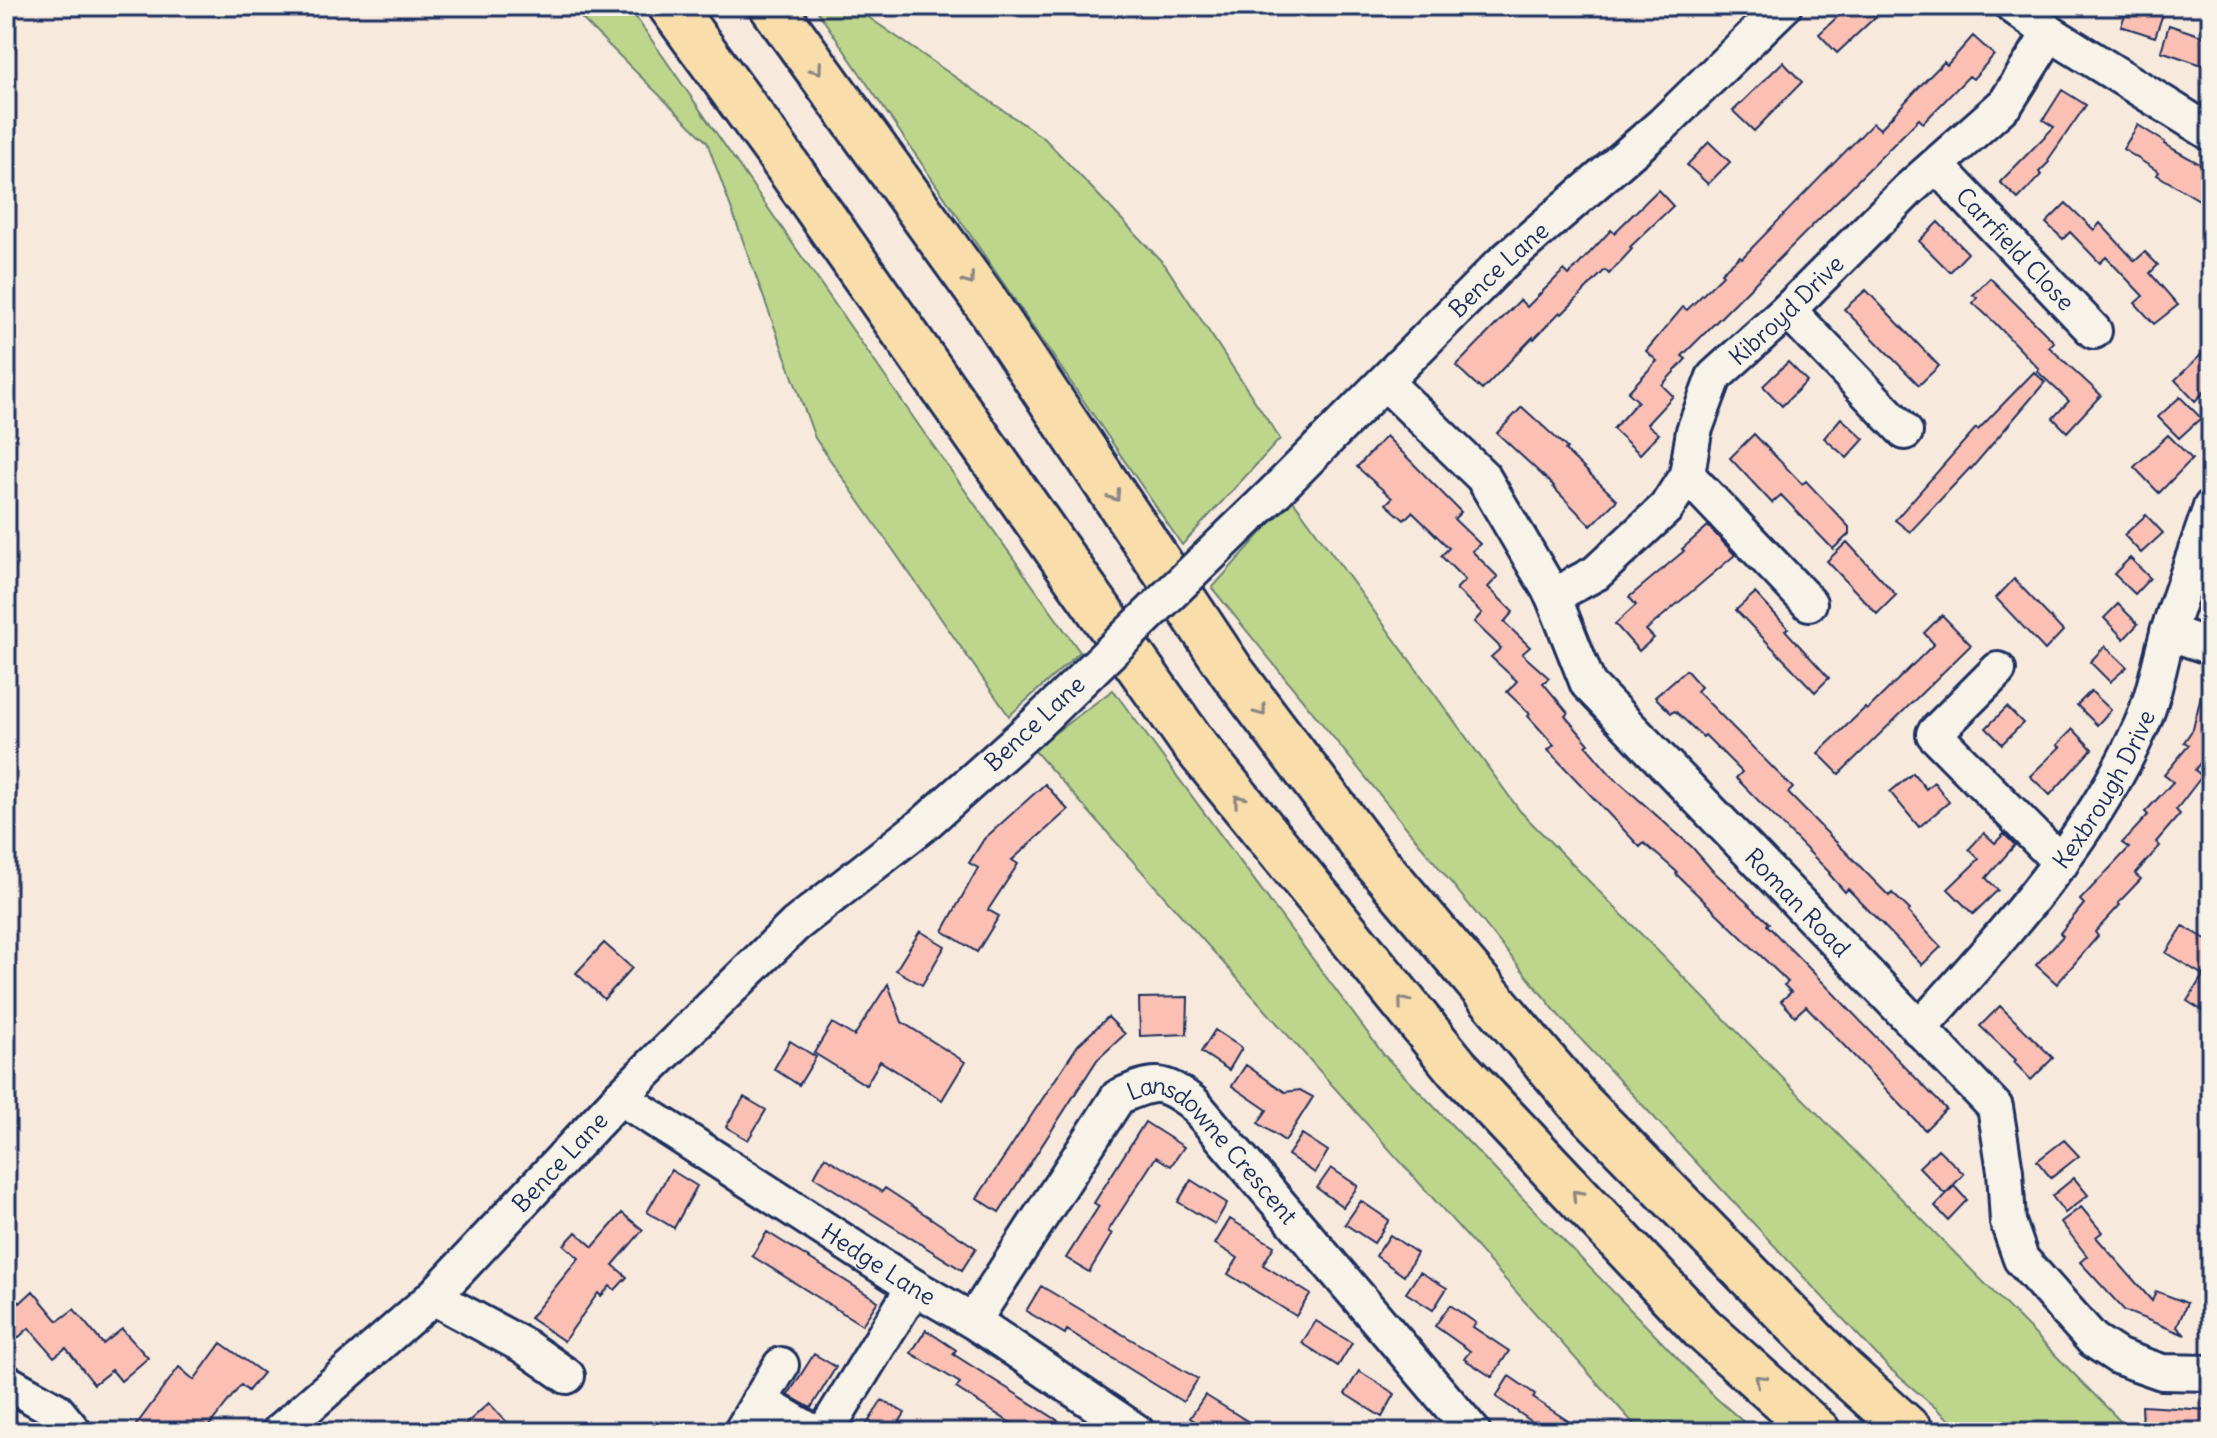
<svg xmlns="http://www.w3.org/2000/svg" width="2217" height="1438" font-family="Delius,sans-serif">
<style>
.green{fill:#bed68c;stroke:#6c8275;stroke-width:2}
.building{fill:#fbc0b3;stroke:#1b2f5e;stroke-width:2}
.lines{fill:none;stroke-linecap:round;stroke-linejoin:round}
.minor-casing{stroke:#1b2f5e;stroke-width:40}
.highway-casing{stroke:#1b2f5e;stroke-width:50}
.minor{stroke:#f7f3e8;stroke-width:34}
.highway{stroke:#f9deab;stroke-width:44}
.minor-bridge-casing{stroke:#1b2f5e;stroke-width:40;stroke-linecap:butt}
.minor-bridge{stroke:#f7f3e8;stroke-width:34}
.oneway{stroke:#8a8684}
.labels{text-anchor:middle;dominant-baseline:central;stroke-width:6;stroke-linejoin:round;paint-order:stroke}
.street-label{font-size:24px;fill:#1b2f5e;stroke:#f7f3e8}
</style>
<rect width="100%" height="100%" fill="#f8e9dd"/>
<filter id="ink" filterUnits="userSpaceOnUse"><feTurbulence type="fractalNoise" baseFrequency=".0125" numOctaves="2"/><feDisplacementMap in="SourceGraphic" scale="16" xChannelSelector="R" yChannelSelector="G"/><feConvolveMatrix kernelMatrix="1 2 1 2 8 2 1 2 1" color-interpolation-filters="sRGB"/></filter>
<g filter="url(#ink)">
<!-- green -->
<path class="green" d="M569 6H628L922 430 1080 652 1009 716 815 438 707 142Z
M814 6H852L1045 139 1165 265 1280 439 1182 545Z
M1292 499 1520 811 2131 1432H1964L1889 1368 1561 1018 1212 588Z
M1113 690 1384 1055 1716 1398 1755 1432H1641L1033 749Z"/>
<!-- building -->
<path class="building" d="M1849 6H1887L1837 53 1819 34Z
M2128 6H2150L2164 11 2155 37 2121 26Z
M2169 25 2211 39V68L2161 51Z
M1973 36 1994 55 1973 79 1969 76 1923 123 1919 119 1682 356 1686 359 1662 385 1673 396 1647 424 1659 434 1640 454 1613 429 1638 401 1628 392 1657 361 1646 351 1683 307 1687 310 1723 275 1721 273 1740 256 1742 258 1873 123 1880 129 1921 85 1944 62 1947 65Z
M1783 62 1802 82 1754 131 1733 111Z
M2062 90 2086 105 2048 160 2049 162 2039 172 2041 175 2018 199 2000 182 2054 127 2043 120Z
M2138 125 2165 142 2164 144 2211 170V207L2157 175 2159 172 2123 149Z
M1709 142 1730 162 1708 184 1687 165Z
M1658 190 1673 206 1630 247 1632 249 1609 274 1605 270 1562 314 1560 312 1534 339 1533 337 1482 390 1456 366 1520 300 1527 307 1564 270 1569 275 1611 230 1614 233Z
M2066 203 2094 230 2100 223 2135 261 2145 252 2158 265 2150 273 2178 305 2154 324 2135 303 2143 296 2106 257 2100 263 2070 232 2063 239 2046 223Z
M1938 222 1968 253 1950 272 1919 241Z
M1990 278 2054 342 2049 347 2101 395 2067 432 2053 418 2069 401 2037 371 2039 369 1995 323 1973 303 1977 298 1973 295Z
M1866 290 1939 366 1919 385 1844 309Z
M2211 345V385L2195 401 2175 380Z
M1788 362 1807 381 1782 406 1763 386Z
M2034 372 2045 382 1971 469 1970 468 1910 532 1895 520 1976 428 1978 430Z
M2180 397 2201 418 2179 438 2158 417Z
M1522 407 1567 448 1565 450 1617 500 1591 526 1553 487 1554 486 1497 433Z
M1841 418 1864 439 1847 458 1824 438Z
M1754 434 1802 484 1806 481 1849 527V534L1833 549 1781 495 1772 503 1730 458Z
M2168 435 2192 459 2159 493 2134 467Z
M1386 436 1461 512 1454 519 1480 544 1472 551 1498 577 1488 587 1513 612 1504 622 1530 647 1522 654 1549 678 1543 683 1568 713 1565 716 1589 744 1586 746 1610 774 1692 847 1712 870 1769 923 1767 925 1946 1109 1925 1130 1806 1006 1795 1016 1781 1001 1791 992 1784 985 1788 982 1676 874 1677 872 1644 843 1640 847 1548 750 1554 745 1528 716 1530 714 1507 692 1517 681 1491 657 1501 648 1474 622 1482 613 1456 589 1465 580 1441 556 1449 548 1412 512 1404 520 1386 504 1392 498 1357 467Z
M2146 515 2163 533 2141 553 2124 535Z
M1708 526 1735 555 1646 630 1654 638 1639 651 1615 624 1636 605 1629 597 1684 551 1682 549Z
M1847 542 1896 595 1877 614 1827 561Z
M2130 558 2150 578 2135 594 2114 574Z
M2014 579 2063 631 2045 650 1996 598Z
M1755 593 1788 628 1785 630 1829 678 1815 692 1736 610Z
M2118 604 2138 624 2124 639 2104 618Z
M1942 615 1971 645 1839 774 1818 753 1865 708 1867 710 1934 644 1924 633Z
M2105 646 2127 667 2110 682 2090 662Z
M1686 670 1701 687 1697 691 1793 788 1788 793 1889 896 1892 893 1910 910 1908 912 1941 947 1922 965 1848 889 1845 892 1829 874 1830 873 1736 778 1742 772 1705 735 1703 737 1675 711 1671 713 1655 697Z
M2204 683 2211 684V747L2195 770 2202 776 2176 810 2180 814 2156 842 2160 846 2135 874 2141 879 2118 903 2120 905 2095 932 2098 936 2057 984 2036 965 2063 936 2060 933 2084 904 2080 900 2129 848 2122 843 2148 815 2145 812 2173 782 2164 775 2189 745 2184 742 2193 729Z
M2091 691 2111 710 2097 725 2077 705Z
M2007 707 2023 723 2002 744 1986 728Z
M2073 729 2092 749 2050 795 2030 776 2060 747 2057 745Z
M1913 773 1926 789 1934 782 1949 802 1919 827 1890 792Z
M1045 784 1068 810 1012 860 1018 864 988 910 999 916 977 952 943 931 978 868 969 863 984 839Z
M1984 833 1995 843 2004 834 2015 845 1986 878 1998 890 1973 914 1948 889 1979 859 1969 849Z
M2183 926 2211 942V1016L2187 1001 2203 975 2166 953Z
M920 931 945 946 922 985 896 970Z
M604 943 632 968 604 999 576 973Z
M888 984 902 1022 965 1062 942 1100 880 1061 866 1085 814 1053 832 1023 854 1036Z
M1188 997 1187 1034 1140 1036 1139 998Z
M2000 1006 2053 1058 2031 1080 2014 1062 2016 1060 1980 1026Z
M1108 1017 1125 1034 1097 1060 999 1212 977 1198 1078 1045Z
M1215 1030 1242 1048 1229 1070 1201 1052Z
M790 1041 816 1057 799 1085 774 1069Z
M1246 1065 1285 1092 1300 1090 1313 1097 1285 1141 1258 1123 1267 1110 1232 1086Z
M744 1097 766 1110 748 1140 726 1127Z
M1145 1122 1184 1147 1171 1166 1156 1157 1108 1231 1112 1234 1089 1272 1066 1258 1099 1206 1094 1203Z
M1302 1134 1328 1151 1315 1173 1288 1155Z
M2064 1140 2079 1156 2051 1178 2037 1161Z
M1938 1149 1964 1174 1945 1194 1919 1167Z
M825 1157 882 1192 885 1188 976 1248 962 1270 814 1177Z
M1331 1168 1358 1186 1343 1207 1317 1188Z
M671 1170 697 1186 674 1228 647 1212Z
M2074 1178 2088 1195 2065 1213 2052 1196Z
M1191 1180 1227 1203 1215 1224 1178 1202Z
M1954 1186 1967 1200 1948 1220 1935 1206Z
M1361 1201 1389 1220 1374 1243 1345 1224Z
M2081 1207 2102 1232 2096 1237 2152 1301 2156 1291 2187 1303 2177 1327 2185 1335 2125 1311 2080 1262 2087 1256 2061 1222Z
M622 1213 643 1230 613 1265 627 1277 615 1290 610 1286 601 1296 598 1293 564 1341 530 1318 579 1258 564 1245 576 1232 593 1247Z
M1230 1219 1274 1246 1263 1265 1310 1294 1296 1316 1228 1274 1238 1258 1215 1244Z
M767 1232 878 1301 862 1325 752 1256Z
M1390 1235 1417 1253 1404 1276 1376 1256Z
M1420 1272 1447 1288 1433 1310 1406 1293Z
M1041 1286 1198 1379 1183 1402 1067 1330 1065 1334 1026 1311Z
M6 1287 20 1303 33 1291 58 1321 74 1309 103 1344 122 1329 148 1358 121 1381 112 1370 94 1384 66 1348 54 1357 29 1328 18 1338 6 1324Z
M1450 1305 1476 1323 1473 1327 1509 1351 1492 1377 1464 1359 1470 1351 1435 1326Z
M1316 1321 1352 1343 1338 1366 1302 1343Z
M926 1330 956 1350 953 1354 1076 1432H1025L956 1388 960 1383 911 1353Z
M221 1343 263 1373 248 1391 241 1385 204 1432H131L179 1367 194 1380Z
M814 1354 836 1367 811 1408 788 1395Z
M1359 1371 1395 1394 1382 1417 1345 1394Z
M1509 1376 1535 1394 1533 1398 1585 1432H1524L1531 1421 1496 1397Z
M1205 1395 1223 1406 1265 1432H1213L1190 1418Z
M882 1400 905 1413 893 1432H862Z
M489 1403 516 1432H457Z
M2142 1406 2209 1410 2208 1432H2143Z"/>
<g class="lines">
<defs>
<g id="minor">
<path d="M2013 6 2050 33 2211 133"/>
<path id="s1" d="M1937 166 2094 331"/>
<path d="M1788 310 1905 432"/>
<path id="s2" d="M1385 382 1483 477 1553 596 1588 684 1995 1107 2005 1171 2008 1222 2021 1259 2093 1340 2119 1357 2162 1372 2211 1373"/>
<path d="M1687 475 1809 603"/>
<path id="s3" d="M1276 491 1501 264 1663 124 1784 6"/>
<path id="s4" d="M1553 596 1596 573 1666 508 1687 475 1694 431 1714 377 1788 310 1908 190 2006 103 2050 33"/>
<path d="M2168 632 2211 647"/>
<path d="M1998 670 1934 734 2061 863"/>
<path id="s5" d="M1919 1029C2003 935 2089 843 2141 726 2154 698 2159 664 2168 633 2181 591 2197 549 2211 507"/>
<path id="s6" d="M620 1097 914 1287 973 1321 1137 1432"/>
<path d="M433 1297 524 1346 567 1376"/>
<path id="s7" d="M973 1321 1118 1097C1154 1081 1161 1079 1193 1103L1473 1432"/>
<path d="M6 1382 56 1410 74 1432"/>
<path d="M759 1401 812 1432"/>
<path d="M743 1429 781 1365"/>
<path id="s8" d="M279 1432 433 1297 620 1097 795 925 924 824 1036 724"/>
<path d="M825 1432 914 1287"/>
</g>
<path id="highway" d="M671 6 776 150 1192 742 1457 1068 1702 1328 1818 1432
M772 6 984 300 1232 672 1370 855 1580 1103 1843 1371 1911 1432"/>
</defs>
<!-- minor casing -->
<use href="#minor" class="minor-casing"/>
<!-- highway casing -->
<use href="#highway" class="highway-casing"/>
<!-- minor -->
<use href="#minor" class="minor"/>
<!-- highway -->
<use href="#highway" class="highway"/>
<defs>
<path id="minor-bridge" d="M1036 724 1276 491"/>
</defs>
<!-- minor-bridge casing -->
<use href="#minor-bridge" class="minor-bridge-casing"/>
<!-- minor-bridge -->
<use href="#minor-bridge" class="minor-bridge"/>
</g>
<!-- one-way arrows -->
<defs><path id="oneway-chevron" d="M-2-3.5L2.5 0L-2 3.5" fill="none" stroke-width="1.6" stroke-linecap="round" stroke-linejoin="round" transform="scale(2)"/></defs>
<g class="oneway">
<use href="#oneway-chevron" transform="translate(817 69) rotate(54)"/>
<use href="#oneway-chevron" transform="translate(969 280) rotate(54)"/>
<use href="#oneway-chevron" transform="translate(1115 496) rotate(56)"/>
<use href="#oneway-chevron" transform="translate(1261 711) rotate(53)"/>
<use href="#oneway-chevron" transform="translate(1239 800) rotate(-129)"/>
<use href="#oneway-chevron" transform="translate(1403 1002) rotate(-129)"/>
<use href="#oneway-chevron" transform="translate(1577 1195) rotate(-133)"/>
<use href="#oneway-chevron" transform="translate(1760 1380) rotate(-138)"/>
</g>
</g>
<g class="labels">
<!-- street labels -->
<g class="street-label">
<text stroke="none"><textPath href="#s1" startOffset="114">Carrfield Close</textPath></text>
<text stroke="none"><textPath href="#s3" startOffset="314">Bence Lane</textPath></text>
<text stroke="none"><textPath href="#s4" startOffset="384">Kibroyd Drive</textPath></text>
<text transform="translate(1034 723) rotate(-43)">Bence Lane</text>
<text stroke="none"><textPath href="#s5" startOffset="304">Kexbrough Drive</textPath></text>
<text stroke="none"><textPath href="#s2" startOffset="672">Roman Road</textPath></text>
<text stroke="none"><textPath href="#s8" startOffset="390">Bence Lane</textPath></text>
<text stroke="none"><textPath href="#s7" startOffset="390">Lansdowne Crescent</textPath></text>
<text stroke="none"><textPath href="#s6" startOffset="308">Hedge Lane</textPath></text>
</g>
</g>
<!-- margin -->
<rect width="2217" height="1438" fill="none" stroke="#f7f3e8" stroke-width="32"/>
<rect x="16" y="16" width="2185" height="1406" fill="none" stroke="#1b2f5e" stroke-width="3" filter="url(#ink)"/>
</svg>
